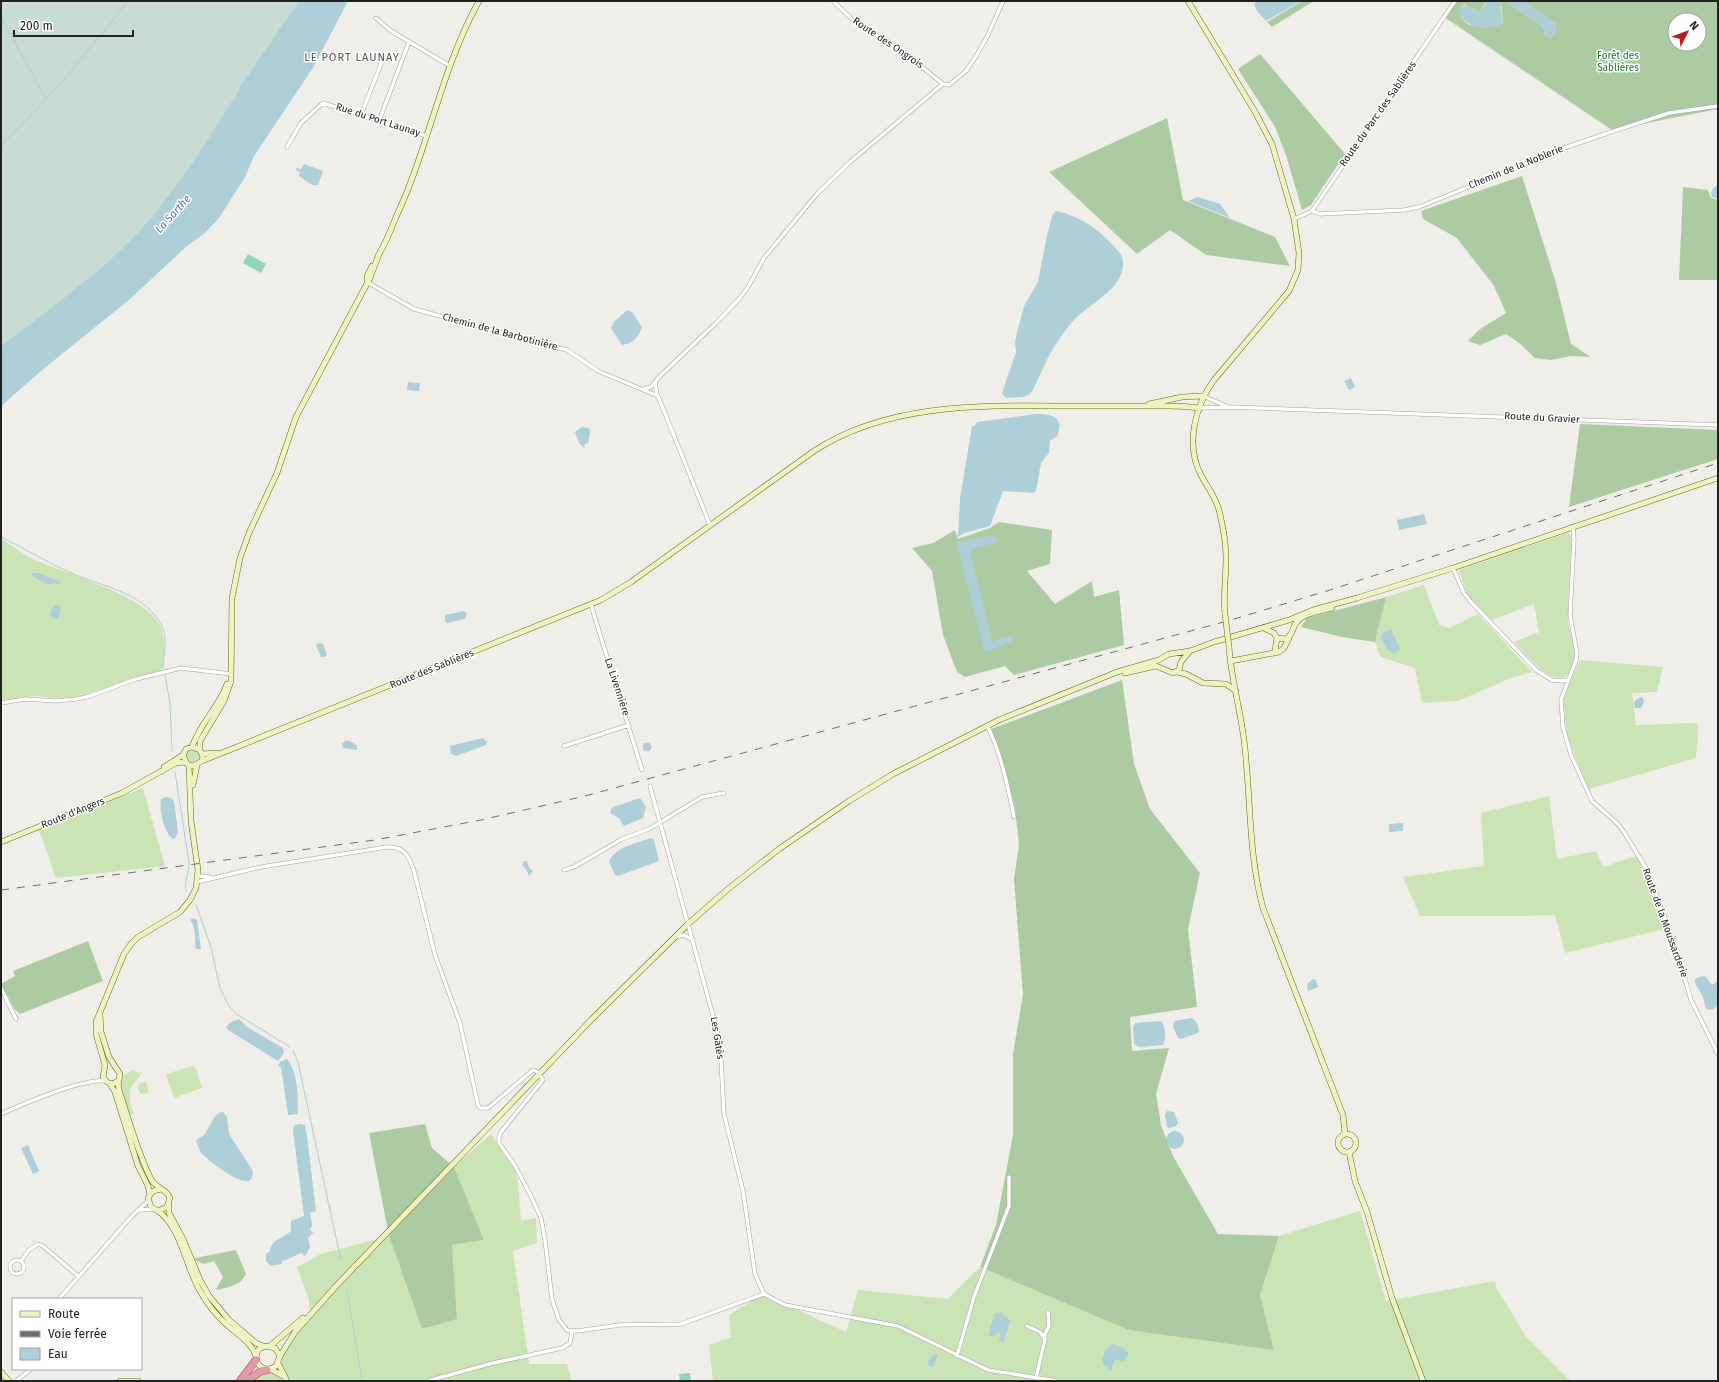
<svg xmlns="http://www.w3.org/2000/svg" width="1719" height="1382" font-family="'Fira Sans',sans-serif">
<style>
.grass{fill:#cbe4b5}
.forest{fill:#adcba2;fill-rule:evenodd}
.wetland{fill:#c8dcd3}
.pitch{fill:#90d6bd}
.water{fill:#aeced8}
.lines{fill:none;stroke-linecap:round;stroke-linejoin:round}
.stream{stroke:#aeced8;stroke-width:1}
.street-casing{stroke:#a2a2a2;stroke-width:4.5}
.secondary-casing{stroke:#616e12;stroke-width:6}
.highway-casing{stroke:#c83c68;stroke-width:8}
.street{stroke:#fff;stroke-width:3.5}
.secondary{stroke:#eff3c4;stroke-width:5}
.highway{stroke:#de9aa5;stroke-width:7}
.rail{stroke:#6f6f6f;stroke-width:1;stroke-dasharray:8 8;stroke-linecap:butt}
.secondary-bridge-casing{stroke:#616e12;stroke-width:6;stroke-linecap:butt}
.secondary-bridge{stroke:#eff3c4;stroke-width:5}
.labels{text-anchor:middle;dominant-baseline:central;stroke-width:3;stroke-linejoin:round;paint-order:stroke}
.street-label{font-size:10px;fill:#212121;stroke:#fff}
.park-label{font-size:10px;fill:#197523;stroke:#fff}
.neighbourhood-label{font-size:11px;letter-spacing:1px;fill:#545454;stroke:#fff}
.water-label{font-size:11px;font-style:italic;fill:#5478a0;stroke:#fff}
</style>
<rect width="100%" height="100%" fill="#f0eee9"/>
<!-- grass -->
<path class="grass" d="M1568 533 1572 537C1571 565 1568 592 1568 620 1569 633 1578 649 1574 662 1564 703 1525 654 1514 642L1539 632 1534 604 1492 620 1467 595 1459 570Z
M1 539C13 546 25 556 38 561 69 575 149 596 161 628 166 642 164 656 162 670L132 678 102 690 67 699 34 696 1 700Z
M1424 585 1439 625 1450 628 1478 614 1532 672 1511 678 1458 701 1422 703 1415 668 1381 657 1375 642 1386 597Z
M1580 660 1663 667 1657 692 1632 693 1636 725 1697 723 1698 735 1696 758 1589 789 1567 737 1563 698Z
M186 756a7 7 0 1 1 14 0a7 7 0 1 1-14 0Z
M143 788 165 866 56 878 39 830Z
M1549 796 1557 859 1596 851 1603 867 1637 856 1665 929 1565 953 1555 915 1524 916H1420L1403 877 1484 866 1481 813Z
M192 1066 196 1069 202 1088 174 1098 166 1074Z
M133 1070 140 1074 141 1071 142 1073 130 1089V1104L134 1114 132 1115 129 1114 120 1083 124 1075Z
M146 1081 149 1093 141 1094 137 1088 139 1084Z
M491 1134 516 1172 518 1182 521 1221 536 1218 537 1243 513 1251 529 1364H567L572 1381H289L281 1362 286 1348 314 1313 309 1308V1300L297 1267 321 1254 389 1236 422 1329 457 1319 452 1245 484 1240 454 1167Z
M1360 1211 1386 1301 1495 1281 1497 1289 1527 1338 1571 1381H713L709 1345 731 1337 729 1315 763 1294 846 1332 858 1290 948 1299 980 1267 1039 1292 1274 1350 1260 1295 1279 1236Z
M265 1373 274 1374 283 1381H253Z"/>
<!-- forest -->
<path class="forest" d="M1302 1H1314L1272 27 1267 22Z
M1455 1 1485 2 1480 13 1464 4 1460 8C1459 31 1488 29 1503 23L1501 5 1503 1H1507L1523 14 1543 26 1545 35 1550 38 1555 33 1556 24 1523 1H1718V109L1612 130 1444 17ZM1675 20H1699V44H1675Z
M1260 54 1345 154 1311 205 1302 210 1286 155 1275 127 1238 69Z
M1167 118 1183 200 1275 237 1290 266 1206 255 1170 230 1137 254 1049 172Z
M1522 176 1556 283 1571 344 1591 357 1571 356 1551 360 1535 358 1519 343 1506 334 1480 345 1468 341 1480 329 1506 313 1494 286 1457 238 1423 219 1421 211Z
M1683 187 1708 190 1711 198 1718 200V280H1679Z
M1580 424 1718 430V459L1569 507Z
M999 522 1052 530 1050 564 1027 571 1055 604 1092 581 1094 597 1119 590 1124 645 1014 675 1005 666 965 677 957 672 943 635 932 571 912 548 933 543 955 530 958 539 990 528Z
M1386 597 1375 642 1342 637 1301 627 1307 618Z
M1122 680 1134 764 1150 809 1200 873 1188 929 1197 1007 1130 1017 1132 1051 1169 1048 1156 1094 1161 1125 1173 1156 1218 1234 1279 1236 1260 1295 1274 1350 1129 1330 980 1267 996 1225 1013 1135V1054L1023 995 1014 879 1019 845 1015 808 1005 768 991 729Z
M88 941 103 981 20 1014 15 1010 1 984 15 976 13 971Z
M425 1124 432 1148 454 1167 484 1240 452 1245 457 1319 422 1329 389 1236 369 1133Z
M236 1250 246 1274C240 1286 230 1286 218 1290L216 1289 223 1277 214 1261 204 1264 195 1260V1258Z"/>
<!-- wetland -->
<path class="wetland" d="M1 1H299L238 89 235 98 231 102C206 143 180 183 149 220 107 269 53 308 1 346Z"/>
<!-- pitch -->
<path class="pitch" d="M248 254 266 264 261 273 243 263Z
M690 1373 691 1381H680L679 1374Z"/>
<!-- water -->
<path class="water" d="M299 1H348L313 68 254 156 245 177 219 218 205 233 187 246 130 299 41 371 1 406V346C52 307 107 269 149 220 180 183 206 143 231 102L235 98 238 89Z
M1257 1H1301L1266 21 1257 11 1254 4Z
M1484 1H1503L1500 7 1503 23C1496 26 1487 29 1481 28 1470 27 1454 16 1461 5L1468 6 1480 13 1485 4Z
M1507 1H1523L1542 13 1557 25 1555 33 1550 38 1546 37 1543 26 1523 14Z
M304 164 323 171 318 185H312L299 176 300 172 296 170V168L301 169Z
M1718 185V199L1712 197 1711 193 1713 188Z
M1198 197 1220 204 1230 218 1188 201Z
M1056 211C1083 216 1106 235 1122 256 1130 287 1090 302 1073 321 1061 335 1048 355 1041 373 1037 380 1035 388 1030 394L1023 397 1006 398 1002 393 1016 352 1015 341 1024 306 1038 282 1047 235 1053 214Z
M627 310 632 312 642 327C639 337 632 344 622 345L611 328 614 322Z
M1351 378 1355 387 1349 390 1344 381Z
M408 382 420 383 419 391 407 390Z
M1036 414C1051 414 1065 416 1057 436L1050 441 1049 453 1041 463 1036 491 1033 493 1003 491 990 526 964 533 958 537 960 499 972 426H975L977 422Z
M582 427 589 428 590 434 588 443 585 444 584 448 579 443 575 432Z
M1424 514 1427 524 1399 530 1397 520Z
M990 536 997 537V542L970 550 992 641 1011 635 1013 637 1012 641 989 651 984 649 956 542Z
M32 573H38L61 582 60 584 52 583 49 585 32 576Z
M56 605 61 606 59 617 56 619 50 616 51 609Z
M464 611 467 614 465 619 447 623 445 621V615Z
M1391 629 1400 649 1394 654 1386 649 1381 637 1382 633Z
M319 643 323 644 327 655 324 657H321L316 645Z
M1640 697 1643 698 1644 702 1641 708H1635L1634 702Z
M483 738 487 742 486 745 456 756 451 754 450 746Z
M345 741C350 740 354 743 357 746V750L343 748 342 744Z
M642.5 747a4.5 4.5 0 1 1 9 0a4.5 4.5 0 1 1-9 0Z
M166 797 171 798 174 801 178 832 176 837 173 839C164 833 159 810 161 799Z
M640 798 646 807 643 818 624 826 619 818 610 813 611 809 613 807Z
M1403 823V831L1389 832V824Z
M651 838 654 840 659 861 618 876 615 875 609 862C614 847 638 843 651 838Z
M524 861H527L529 868 533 871 529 876 526 869 522 865Z
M193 918 197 920 201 949H196C194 941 197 926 190 920Z
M1702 976 1706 977 1712 985 1718 981V1006L1712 1010 1706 1009 1703 997 1695 983V979Z
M1313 979 1316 980 1318 987 1308 991 1307 984Z
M1191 1018C1197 1020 1200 1028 1198 1033L1181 1039 1178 1038 1173 1027 1174 1021Z
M239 1019 247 1027 283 1048 284 1053 278 1061 228 1030 226 1027 231 1022Z
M1161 1021C1166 1026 1166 1039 1163 1045L1139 1047 1134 1044 1133 1027 1135 1023Z
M287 1059C298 1072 298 1097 298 1114L288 1115 281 1067 278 1066 280 1062Z
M1167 1111 1174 1112 1178 1123 1176 1126 1169 1128 1167 1127 1165 1115Z
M223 1112 227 1117 229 1134 253 1171 252 1178 249 1181C238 1184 209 1161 201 1153 199 1149 198 1145 196 1141 198 1138 201 1137 204 1135 210 1128 213 1113 223 1112Z
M300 1124 305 1125 307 1136 316 1211 310 1213 312 1225 310 1229 313 1233 308 1238 310 1247 306 1255 304 1256 302 1253C295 1255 290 1259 282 1261V1264L271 1266 266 1261V1254L270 1251C271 1240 283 1238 291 1231V1221L304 1216 293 1131 294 1125Z
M1166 1140a9 9 0 1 1 18 0a9 9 0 1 1-18 0Z
M28 1145 39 1171 33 1174 21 1148Z
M995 1313C1001 1311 1007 1317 1010 1322L1003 1343 999 1341 1000 1335 999 1332 992 1337 988 1335Z
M1114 1344 1125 1349 1129 1354 1124 1361 1115 1360 1111 1370 1104 1366C1101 1357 1104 1348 1114 1344Z
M935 1353 938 1355 933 1367 929 1366 927 1362Z"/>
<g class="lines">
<!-- stream -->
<path class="stream" d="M1 17 46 99
M1 146C47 101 88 52 128 1
M1 537C24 548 46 562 69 572 98 585 141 592 159 621 169 637 164 650 163 668
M165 675 170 703 172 751
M175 772 189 862C189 873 184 882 186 892
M196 905 211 947 220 988 229 1006 238 1015 290 1047
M293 1050 298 1062 341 1261
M347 1290 362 1381"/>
<defs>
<path id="street" d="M833 1 857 24 896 46 943 84
M376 18 391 31 450 66
M943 84 949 85 966 71 975 58 987 37 1003 1
M361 115 381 64
M379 121 409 42
M287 147 301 123 323 103 427 136
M1312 211 1320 214 1404 210 1419 207 1567 147 1611 132 1669 113 1718 106
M1294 219 1312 211 1455 1
M367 282 414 309 567 350 598 371 658 396 710 525
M644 389 651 387 655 382
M657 395 655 382 659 377 716 323 739 299 748 287 764 258 817 194 850 162 943 84
M1203 396 1226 406
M1199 408 1229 407 1718 425
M1573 527 1574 540 1570 615 1577 654 1576 660 1561 700 1563 727 1571 755 1592 801 1617 823 1624 832 1647 870 1676 948 1691 1000 1718 1054
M1453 568 1464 593 1471 602 1536 670 1552 680 1561 681 1568 680
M591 605 642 770
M1 703 25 699 56 701 77 699 90 696 136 679 181 668 231 674
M987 725C1001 753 1008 787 1014 817
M564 746 629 725
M650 786 717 1030 721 1060 724 1114 743 1191 755 1274 764 1294 785 1305 898 1326 988 1370 1057 1381
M564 870 574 867 622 839 649 829 702 797 724 793
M198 876 210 877
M197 882 261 867 387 847C404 846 409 856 414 871L435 955 460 1023 478 1105 480 1108H488L533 1070 538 1072 543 1080 501 1132 499 1137V1143L514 1164 531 1196 541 1218 545 1240 552 1299 559 1320 567 1330 577 1331 620 1325 681 1324 764 1294
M675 937 684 935 693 940
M1 988 16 1019
M1 1114C23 1104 83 1078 105 1081
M141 1210 153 1209
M10 1267a7 7 0 1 1 14 0a7 7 0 1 1-14 0Z
M21 1261 29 1250 38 1244 43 1246 78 1276
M59 1299 131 1217 148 1201
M1027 1326 1040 1332 1045 1339 1036 1378
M1044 1336 1049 1326 1048 1312
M957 1356 974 1297 1009 1206V1177
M16 1381 31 1369
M428 1381 489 1364 562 1348 570 1343 572 1332"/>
<path id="secondary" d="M1188 1 1254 110 1272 144 1294 219 1299 253 1298 270 1289 291 1214 380C1195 406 1185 445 1201 475 1210 492 1218 500 1221 519 1224 532 1226 545 1226 559 1226 577 1223 595 1225 614
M378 256C385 244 391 230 396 217 429 147 441 69 479 1
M367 282V276L372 266
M1149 404 1182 397 1203 396
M1264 628 1274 633 1277 638 1286 639C1293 635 1292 629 1296 623 1303 613 1321 611 1332 608
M1229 647C1231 678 1240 708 1244 740 1251 796 1248 853 1263 908L1343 1115 1345 1134
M1275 651 1277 638
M1231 661 1279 652 1284 648 1289 638
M1177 672 1186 674 1203 683 1226 684 1236 691
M1125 673 1156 666 1173 673 1179 670 1181 662 1190 651
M192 747C200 723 219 707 227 684
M200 750 192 747 186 749 183 755 187 764 193 766 202 761 203 757 200 750V741L224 701 231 681 232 598 240 558 249 533 277 473 296 417 370 278 379 254
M202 754 217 753
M202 761 601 600 631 582 814 451C898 396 1008 407 1104 406 1121 406 1138 406 1156 406 1170 406 1183 405 1198 408
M164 767 183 755
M193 785 197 765
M1 842 122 793 176 763 185 762
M100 1014 101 1032 109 1057 120 1074 119 1080 113 1084 107 1082 103 1077 105 1065 96 1034V1022L124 954 131 944 138 937 180 912 190 900 196 888 198 870 191 821 189 765
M118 1081 119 1090C129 1120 137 1151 151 1179 155 1188 166 1188 170 1198L167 1207 158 1211 151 1207 148 1198 153 1191 161 1189
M110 1084 115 1092 138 1166 148 1186 150 1195
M1338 1143a9 9 0 1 1 18 0a9 9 0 1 1-18 0Z
M1349 1152 1355 1181 1367 1212 1392 1298 1423 1381
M169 1205V1213L183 1239 200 1280 209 1296 229 1320 256 1343 263 1346
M158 1211C181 1227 186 1268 200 1291 207 1304 216 1315 227 1325 237 1334 251 1342 256 1356
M270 1346 303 1318
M280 1356 275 1348 266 1346 259 1349C250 1362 264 1375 276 1366L280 1356 295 1332 337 1285 592 1019 688 924 728 889 779 849 849 801 893 774 999 720 1117 672 1159 660 1169 654 1190 651 1214 642 1289 620 1313 610 1357 598 1453 568 1718 478
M278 1363 287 1381
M270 1369 285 1377
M1 1372 9 1381
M120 1381H138"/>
<path id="highway" d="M240 1381 256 1360
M247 1381 261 1371 267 1370"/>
</defs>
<!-- street casing -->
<use href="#street" class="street-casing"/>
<!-- secondary casing -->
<use href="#secondary" class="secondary-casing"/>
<!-- highway casing -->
<use href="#highway" class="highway-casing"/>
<!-- street -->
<use href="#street" class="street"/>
<!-- secondary -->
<use href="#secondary" class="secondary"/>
<!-- highway -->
<use href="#highway" class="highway"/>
<!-- rail -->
<path class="rail" d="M1 890 375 840 481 820 585 796 1231 620 1330 590 1718 463"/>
<defs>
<path id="secondary-bridge" d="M1225 614 1229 647"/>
</defs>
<!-- secondary-bridge casing -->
<use href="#secondary-bridge" class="secondary-bridge-casing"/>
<!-- secondary-bridge -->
<use href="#secondary-bridge" class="secondary-bridge"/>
</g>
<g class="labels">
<!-- street labels -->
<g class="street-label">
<text transform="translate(888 43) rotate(34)">Route des Ongrois</text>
<text transform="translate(1378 114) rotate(-55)">Route du Parc des Sablières</text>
<text transform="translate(378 120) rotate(18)">Rue du Port Launay</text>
<text transform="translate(1516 167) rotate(-22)">Chemin de la Noblerie</text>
<text transform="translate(500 332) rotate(15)">Chemin de la Barbotinière</text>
<text transform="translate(1542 418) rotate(3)">Route du Gravier</text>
<text transform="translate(432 669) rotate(-22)">Route des Sablières</text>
<text transform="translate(617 687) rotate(72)">La Livennière</text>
<text transform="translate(73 813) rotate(-22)">Route d'Angers</text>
<text transform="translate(1665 923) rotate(70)">Route de la Moussarderie</text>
<text transform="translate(717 1038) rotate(81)">Les Gâtès</text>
</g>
<!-- park labels -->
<g class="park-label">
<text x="1618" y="56">Forêt des<tspan x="1618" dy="12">Sablières</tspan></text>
</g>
<!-- neighbourhood labels -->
<g class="neighbourhood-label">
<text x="352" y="57">LE PORT LAUNAY</text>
</g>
<!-- water labels -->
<g class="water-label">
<text transform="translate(173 214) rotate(-48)">La Sarthe</text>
</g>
</g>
<!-- border -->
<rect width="1719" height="1382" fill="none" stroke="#212121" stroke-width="4"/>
<!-- legend -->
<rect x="12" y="1298" width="130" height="72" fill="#ffffff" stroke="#a6a6a6"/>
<rect x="20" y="1311" width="20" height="6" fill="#eff3c4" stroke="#a6a6a6"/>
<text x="48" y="1318" font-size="12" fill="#212121">Route</text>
<rect x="20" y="1331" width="20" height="6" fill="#6f6f6f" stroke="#a6a6a6"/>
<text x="48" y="1338" font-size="12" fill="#212121">Voie ferrée</text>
<rect x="20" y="1348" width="20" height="12" fill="#aeced8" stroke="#a6a6a6"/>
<text x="48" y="1358" font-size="12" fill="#212121">Eau</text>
<!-- north arrow -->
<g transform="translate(1687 32) rotate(48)"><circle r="19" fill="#ffffff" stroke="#a6a6a6"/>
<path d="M0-3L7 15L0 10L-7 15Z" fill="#bb1c17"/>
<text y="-6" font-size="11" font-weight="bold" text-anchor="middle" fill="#212121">N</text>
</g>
<!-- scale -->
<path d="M14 30v6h119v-6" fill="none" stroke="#212121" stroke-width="2"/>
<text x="20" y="30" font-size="12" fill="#212121" stroke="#ffffff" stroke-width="3" paint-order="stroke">200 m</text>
</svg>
